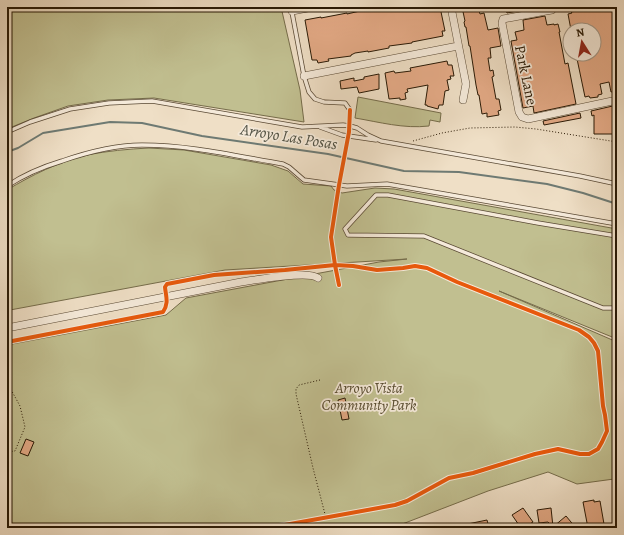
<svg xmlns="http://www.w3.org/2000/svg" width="624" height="535" font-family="Alegreya,serif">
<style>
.green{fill:#c1bf90;stroke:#756c4a}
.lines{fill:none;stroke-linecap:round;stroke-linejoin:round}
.stream{stroke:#6e7a73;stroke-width:2}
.building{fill:#e3a985;stroke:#291905}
.lane-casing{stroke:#5a4a35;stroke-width:5}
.street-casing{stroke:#5a4a35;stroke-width:8}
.path{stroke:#291905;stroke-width:1;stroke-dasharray:1 2;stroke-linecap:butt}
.lane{stroke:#f5eada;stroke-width:3.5}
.street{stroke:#f5eada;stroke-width:7}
.cycleway-casing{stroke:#f5eada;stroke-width:6}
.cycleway{stroke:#e8590c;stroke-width:4}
.labels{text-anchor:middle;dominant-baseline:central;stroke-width:3.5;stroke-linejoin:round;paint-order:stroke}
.street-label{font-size:15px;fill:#291905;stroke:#f5eada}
.park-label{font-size:15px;font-style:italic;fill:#574b2f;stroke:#f5eada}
.water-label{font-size:16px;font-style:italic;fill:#515245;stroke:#f5eada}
</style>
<rect width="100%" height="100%" fill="#efdfc6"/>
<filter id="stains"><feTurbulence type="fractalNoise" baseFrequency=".005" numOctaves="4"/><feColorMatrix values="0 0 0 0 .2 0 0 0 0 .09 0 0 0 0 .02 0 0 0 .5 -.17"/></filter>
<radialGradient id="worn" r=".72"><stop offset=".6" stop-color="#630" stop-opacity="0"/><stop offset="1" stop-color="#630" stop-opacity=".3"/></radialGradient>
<!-- green -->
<path class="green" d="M7 7H281L300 90 304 122 154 98 108 100 68 106 34 118 7 129Z
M358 97 441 113 440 122 430 120 429 126C404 129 379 122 355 118Z
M149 148 184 150 271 165 288 171 303 184 331 186 334 190 342 193 375 188 394 189 617 229V339L499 291 617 342V478L614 479 577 484 548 472 488 491 392 528H7V345L166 315 186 298 379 262 407 259 225 270 10 310 7 311V190C32 175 58 162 87 155 107 151 128 149 149 148Z"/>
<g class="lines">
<!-- stream -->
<path class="stream" d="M7 152 18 148 43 133 110 122 142 123 202 136 328 154 404 171 459 172 547 184 583 193 617 204"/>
</g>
<!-- building -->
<path class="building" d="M376 7H389L390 9 398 7H440L445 31H442L443 36 412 42V43L389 46V48L368 52V51L355 53 351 55V56L328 59 329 61 318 63 317 60H312L305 20 321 17V18L347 13V14L360 11V10Z
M462 7H478L480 14 484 13 488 30 498 28 501 46 490 48 491 58H488L490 71 493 70 494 76 492 77 496 99H499L501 110 498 111 499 115 487 117V113L482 114 479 95H478L476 85 470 46H469L466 27H465L464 22 465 21Z
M520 7H540L507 13 506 10Z
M596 7H612L614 16 617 35V91L611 92 609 82 600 84 602 94 598 95V97L590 98 589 96 585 97 576 54H594V29L587 30H571L568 14 572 13 571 12 596 8Z
M545 16 547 25 554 24V25L558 24 560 32H559L565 64 568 63 576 104 534 113 533 106 523 108 511 41 517 40 515 32 524 30 523 20Z
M447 61 448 65H452L454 76H450L451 79 447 80 449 90 445 91 443 105H439L438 109 427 106V105H425L428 85 407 89 408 92 405 93 406 99 400 100V98L389 99 385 73 394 71 395 73 411 71 410 68Z
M379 74V89L359 93 357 87 341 89 340 81 354 78V81L364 79V77Z
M617 105V134H594V115L592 116 591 111Z
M580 113 581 118 544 125 543 121Z
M345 398 349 419 342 420 338 400Z
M26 439 34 442 28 456 20 453Z
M594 500V502L600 501 604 524 600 525V528H588L583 502Z
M523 508 533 522 523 528H521L512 515Z
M551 508 553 527 566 516 576 528H552L553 527 548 522 539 523 537 510Z
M487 520 489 528H458V526Z"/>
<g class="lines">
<defs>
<path id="lane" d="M291 7 304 76 309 92 315 99 324 102 345 103 350 110
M320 127 342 135 376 140
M7 132 30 122 70 109 109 103 152 101 302 127 343 125 350 126 357 128 368 135 381 141 580 176 617 184
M7 186C25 174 42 167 62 161 88 152 115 145 142 145 190 145 236 156 283 164L289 167 304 180 347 186 387 184 617 224
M617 236 538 223 388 195H376L345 229 348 235 424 236 603 308H617"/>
<path id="street" d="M451 7 466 84 463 100
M554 7 552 10 546 11 503 19 502 23 519 112 522 117 528 119 617 100
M292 11 313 7
M304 76 458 46
M7 328 241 282C256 280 308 270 318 278"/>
</defs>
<!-- lane casing -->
<use href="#lane" class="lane-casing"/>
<!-- street casing -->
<use href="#street" class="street-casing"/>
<!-- path -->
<path class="path" d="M413 141 442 133 470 128 515 127 536 129 617 142
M7 369 9 386 20 406 25 427 15 451 7 452
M320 380 299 385 296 389V394L313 468 326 518"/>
<!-- lane -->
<use href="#lane" class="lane"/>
<!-- street -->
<use href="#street" class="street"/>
<defs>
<path id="cycleway" d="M339 285 335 265 331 237 339 185 349 132 350 110
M7 342 163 312C169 303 166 297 165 287L167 284 214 275 285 270 335 265 353 266 377 270 403 268 415 266 427 268 457 282 579 330 589 337 594 343 598 351 603 406 605 415 607 431 602 442 598 449 589 454H580L558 449 535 454 473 473 449 478 407 501 395 505 279 526 246 528"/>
</defs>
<!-- cycleway casing -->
<use href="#cycleway" class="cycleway-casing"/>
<!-- cycleway -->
<use href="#cycleway" class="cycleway"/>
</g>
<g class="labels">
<!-- street labels -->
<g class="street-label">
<text transform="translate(526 75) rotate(78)">Park Lane</text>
</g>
<!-- park labels -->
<g class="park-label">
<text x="369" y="388">Arroyo Vista<tspan x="369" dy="17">Community Park</tspan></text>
</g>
<!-- water labels -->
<g class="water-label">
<text transform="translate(289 137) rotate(9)">Arroyo Las Posas</text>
</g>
</g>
<!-- margin -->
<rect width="624" height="535" fill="none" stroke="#efdfc6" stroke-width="24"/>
<rect x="8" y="8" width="608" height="519" fill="none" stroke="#291905" stroke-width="2"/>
<rect x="12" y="12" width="600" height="511" fill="none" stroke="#291905"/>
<!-- north arrow -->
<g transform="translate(582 42) rotate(349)"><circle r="19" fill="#f5eada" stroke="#a39685"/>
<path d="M0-3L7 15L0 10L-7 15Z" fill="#8f2418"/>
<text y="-6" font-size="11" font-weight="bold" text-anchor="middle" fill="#291905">N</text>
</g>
<rect width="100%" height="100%" filter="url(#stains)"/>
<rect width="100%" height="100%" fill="url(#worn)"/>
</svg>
